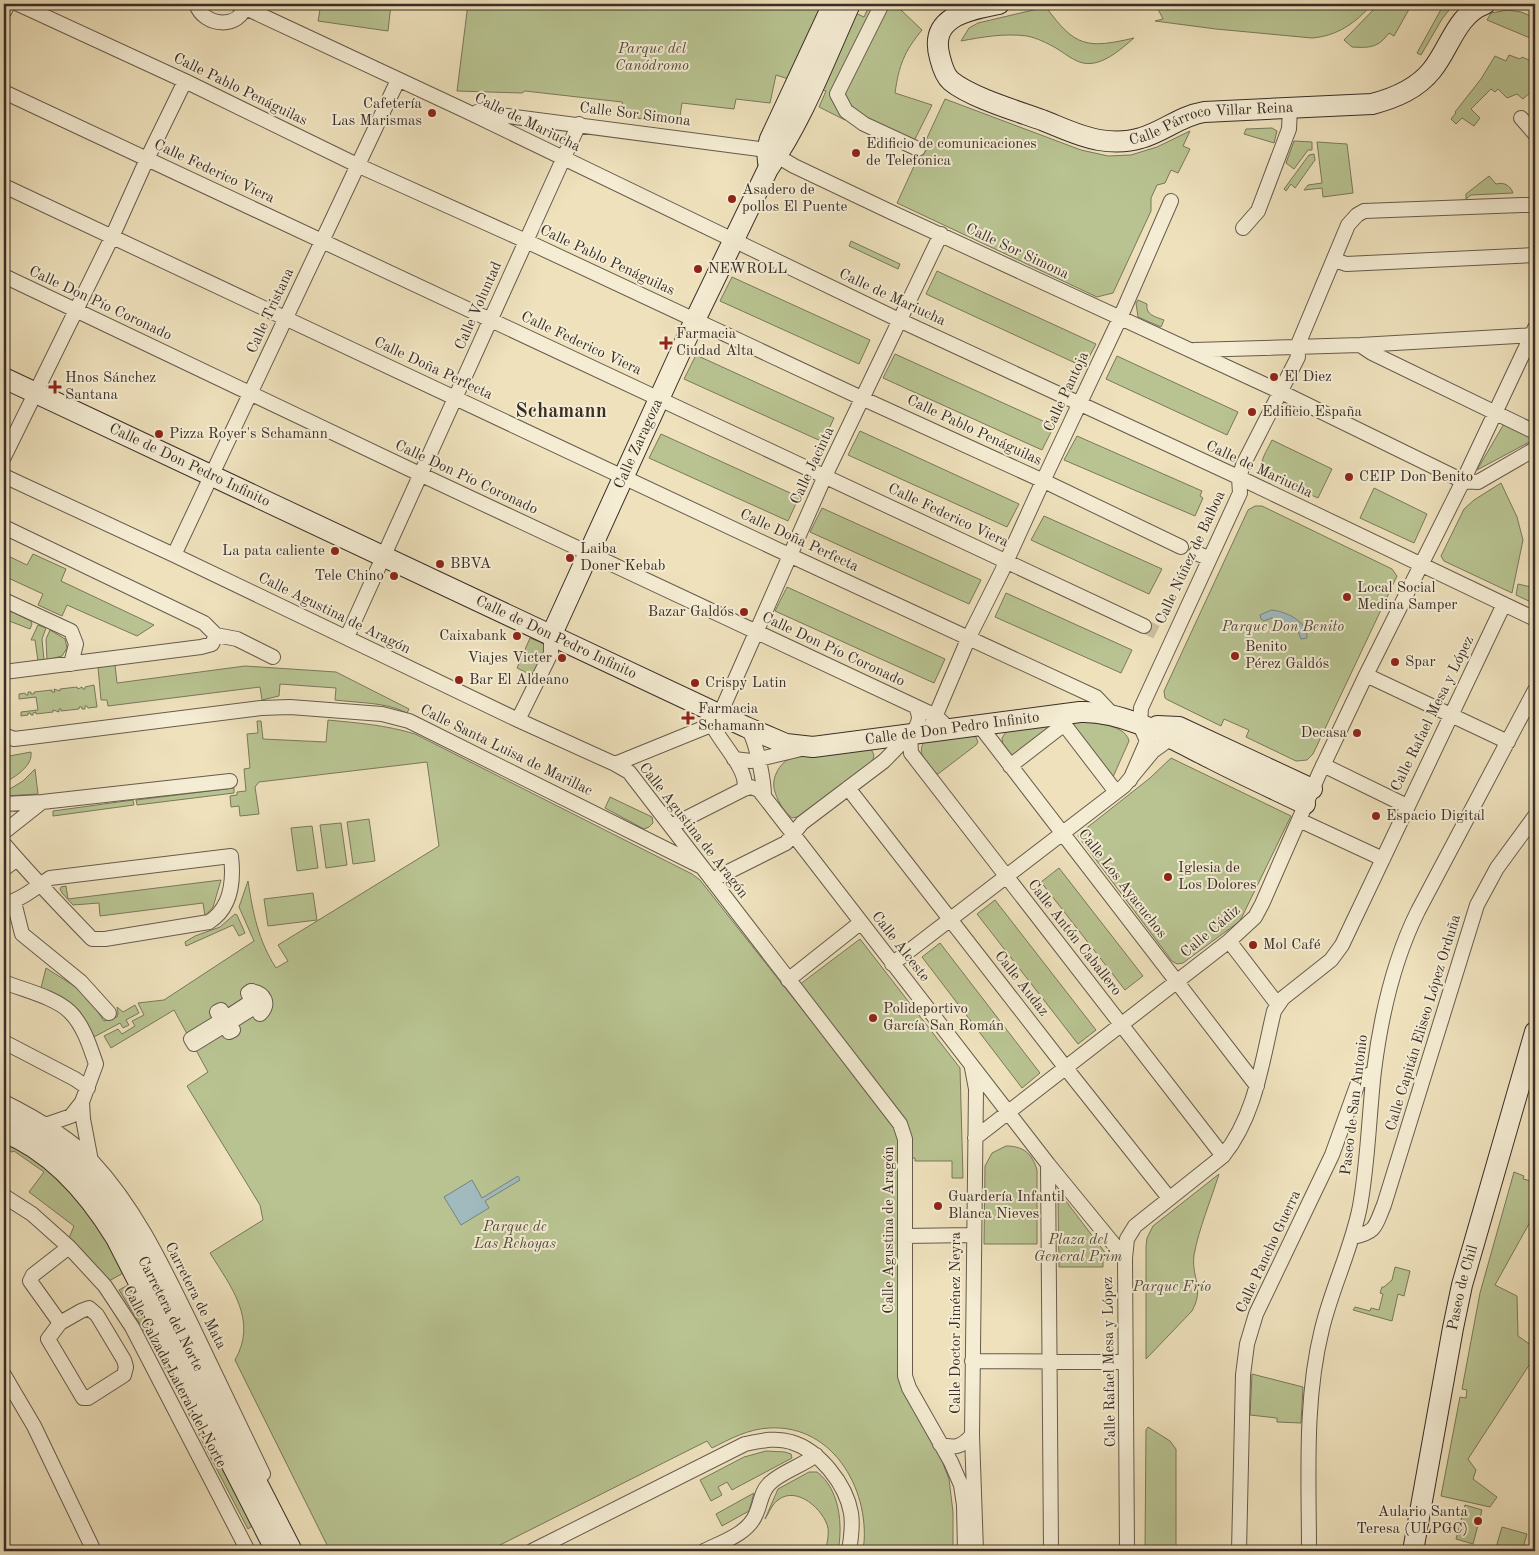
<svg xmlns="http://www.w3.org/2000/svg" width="1539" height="1555" font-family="'Old Standard TT',serif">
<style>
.green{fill:#b8c391;stroke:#79785c}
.water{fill:#a0babd;stroke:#778281}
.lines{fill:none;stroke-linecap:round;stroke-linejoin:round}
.street-tunnel{stroke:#cabd9e;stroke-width:14;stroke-dasharray:14 7;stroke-linecap:butt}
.street-casing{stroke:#675b4d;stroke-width:16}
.secondary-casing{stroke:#3a2e28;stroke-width:22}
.street{stroke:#f4ecd3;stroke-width:14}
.secondary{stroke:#f4ecd3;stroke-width:20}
.poi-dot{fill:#8f2418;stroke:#f4ecd3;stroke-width:2}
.labels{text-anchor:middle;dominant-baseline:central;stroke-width:4;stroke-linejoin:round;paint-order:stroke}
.park-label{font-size:15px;font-style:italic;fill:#534c3d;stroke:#f4ecd3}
.street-label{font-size:15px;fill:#3a2e28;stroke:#f4ecd3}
.poi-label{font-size:15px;fill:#3a2e28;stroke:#f4ecd3;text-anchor:start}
.district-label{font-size:20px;font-weight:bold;fill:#3a2e28;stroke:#f4ecd3}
</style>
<rect width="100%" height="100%" fill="#eee1bc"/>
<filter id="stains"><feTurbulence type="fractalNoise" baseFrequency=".004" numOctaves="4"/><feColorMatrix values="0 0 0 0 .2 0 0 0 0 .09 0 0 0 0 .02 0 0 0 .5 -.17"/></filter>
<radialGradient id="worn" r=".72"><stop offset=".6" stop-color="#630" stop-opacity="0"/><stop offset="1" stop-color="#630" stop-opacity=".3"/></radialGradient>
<!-- green -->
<path class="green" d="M321 4H391L388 31 318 21Z
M468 4H835L864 17 870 4H891L901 10 922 30C904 52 899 65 895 93L932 105 914 141 837 109 845 120 819 107 826 91 776 75 770 103 736 99 734 109 682 103 679 123 626 117 622 102 525 91 522 93 457 91Z
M1170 4H1372C1356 23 1337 36 1312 38L1216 29 1155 21 1163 19 1158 9Z
M1379 4H1412L1394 36 1389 33C1378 48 1369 48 1352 47L1344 40Z
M1444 4 1453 5 1442 19 1421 55 1417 53Z
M1046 7C1075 47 1087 49 1134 38 1121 49 1102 67 1083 63 1074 61 1064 53 1056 48 1047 43 1037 38 1027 36 1004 33 983 37 961 41L969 28 978 23Z
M1508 10 1521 12 1535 18V28L1530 38 1487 20 1491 13Z
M1509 55 1520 59 1522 57 1531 61 1530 63 1535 65V88L1523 99 1517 94 1507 98 1498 89 1495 92 1491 89 1471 109 1480 118 1474 126 1462 118 1456 124 1451 119 1456 113 1455 112 1481 79 1495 56 1506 61Z
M945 99 1081 150 1108 156 1131 155 1157 147 1190 131 1183 146 1190 149 1178 173 1171 170 1165 183 1157 185 1151 198V211L1113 293 1097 297 897 203Z
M1272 128 1277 131 1274 143 1244 134 1246 129Z
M1294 141 1312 142V150H1308L1294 169 1286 163Z
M1317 142 1347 144 1353 193 1323 197 1322 188 1304 190 1308 185 1322 183Z
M1314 154 1315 160 1295 188 1291 184 1286 191 1284 189 1309 155Z
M1489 176 1496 184C1504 182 1510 185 1513 193L1471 195 1466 199V194Z
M851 241 900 264 898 269 849 246Z
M937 271 1096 344 1084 367 926 294Z
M732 277 870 340 859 364 720 301Z
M1138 300 1147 304C1145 315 1156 317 1164 320L1161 327 1138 317 1136 303Z
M895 354 1054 426 1042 450 883 378Z
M696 355 834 418 823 442 684 379Z
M1117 356 1238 412 1227 435 1106 379Z
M1505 422 1535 436V439L1477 470Z
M860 431 1019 504 1007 527 848 455Z
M661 434 799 497 788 521 649 458Z
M1077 436 1202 491 1200 496 1203 498 1195 516 1064 460Z
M1272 440 1332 469 1318 498 1264 474C1257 463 1267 451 1272 440Z
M1501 483 1517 517 1523 540 1512 593 1444 561 1441 556 1464 509 1474 500Z
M1374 488 1427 514 1414 543 1360 518Z
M1255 506H1262L1392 569 1397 576 1313 754 1307 760 1296 761 1246 737 1249 730 1224 719 1221 726 1168 700 1165 698 1164 691 1248 510Z
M822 508 981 580 969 604 810 532Z
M1044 516 1162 569 1149 594 1031 540Z
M4 554 27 565 33 554 66 569 61 581 154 625 137 636 67 605 62 616 38 605 43 594 4 576Z
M1518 584 1535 588V604L1516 595Z
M787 587 945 659 934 683 775 611Z
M1006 593 1132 650 1121 673 995 617Z
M4 608 31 621 32 624 30 629 4 619Z
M38 625 46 628 42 639 44 660 38 661 35 640H31Z
M50 630 65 639 67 648 62 656 47 660 46 639Z
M530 638 547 645 533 676 517 668Z
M115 665 117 683 245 666 336 672 409 709 407 713C386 702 358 703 335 700L336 688 280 684 279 696 262 700 260 687 108 706 107 700H101L98 667Z
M94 685 97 707 88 708 87 706H85V709H82V707H79V709L61 711V709H59V712L53 710V712L36 714V712L33 713V715H31L30 713H28V715L21 716V712L38 710 36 697 19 699V694L25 693 26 695H28V692H31V694H34V692L52 690V692H55L54 689 60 691V689L77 687 78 689 82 687 83 689H85V687Z
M328 720C358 723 386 725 415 734L692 874 700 880 891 1122 898 1136V1141L900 1381 940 1456 949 1479 953 1512V1551H863C872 1494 835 1424 769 1428 748 1429 730 1439 712 1448L707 1441 488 1551H330L235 1360C258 1320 231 1287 210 1253L263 1220 260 1205 187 1086 208 1072 174 1010 111 1048 104 1036 118 1029 122 1034 135 1026 132 1021 144 1015 138 1003 164 1000 254 941 239 907 248 881C253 913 258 940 276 968L288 961 278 945 439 846 427 762 259 782 255 787 259 814 240 816 239 806 231 807 230 796 237 795V792L246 791 244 769 250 768 247 734 258 733 257 721H261L263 739 326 742Z
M1068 721C1084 722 1125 722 1129 741L1113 777Z
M1055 725 1013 760 1003 746 1002 738 1008 729Z
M975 735 978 742 976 745 938 774 935 773C928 764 916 754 924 742Z
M871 749 874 755 872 765 801 816 792 818C784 812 776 799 774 788 772 778 779 764 789 759 805 751 851 751 871 749Z
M31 752C33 766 15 777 4 783V757Z
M1171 758 1291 816 1240 921 1183 963 1177 964 1172 961 1078 836 1079 834 1150 778Z
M35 769 38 794 4 796 5 792 23 781Z
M234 788V793L137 805 136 800Z
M610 797 652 817 653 823 649 827 644 829 605 808Z
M133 800 134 805 53 816V811Z
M369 819 375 861 353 864 347 822Z
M341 823 347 865 326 868 320 825Z
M312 826 318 868 297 871 291 828Z
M1059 868 1143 976 1125 990 1041 882Z
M221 880 213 907 205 916 203 903 100 916 99 903 73 905 62 893 60 889 61 887 66 886 68 899Z
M313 893 317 920 268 926 264 899Z
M995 900 1096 1030 1078 1044 977 914Z
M235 914 237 915 245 933 239 936 233 925 186 946 185 942 195 936 220 927Z
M860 939 960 1068 963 1178H952V1161H915V1158H912L911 1142 906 1121 799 985Z
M940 943 1040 1073 1022 1088 922 957Z
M46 968 76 987 96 1009 104 1021 117 1017 118 1013 117 1007 123 1012 135 1005 139 1013 126 1020 129 1025 123 1028 120 1023 92 1038 57 996 41 988Z
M4 1141C15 1147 27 1152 38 1160 78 1191 100 1230 125 1272L109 1281 69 1238 74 1226 29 1192 44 1172 14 1151 12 1152 4 1149Z
M1006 1146C1023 1146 1032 1153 1037 1170V1244H984L985 1166 992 1153Z
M1514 1172 1524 1176 1523 1179 1535 1182 1530 1203 1535 1206V1213L1495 1285 1517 1296 1518 1336 1535 1348V1356L1468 1459 1476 1470 1473 1479 1497 1497 1490 1507 1441 1496 1460 1397 1466 1398 1467 1390 1462 1389 1480 1293Z
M1219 1174C1211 1200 1199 1228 1194 1255 1191 1278 1205 1287 1192 1311L1146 1359V1246L1147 1238 1153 1226Z
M1060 1196H1062L1110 1259H1103V1267H1059L1058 1197Z
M1395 1267 1410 1271 1404 1296 1398 1294 1392 1321 1353 1310 1355 1307 1370 1311 1371 1308 1379 1310 1383 1294 1380 1293 1382 1287H1384L1392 1280Z
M128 1285 157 1341 152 1344 119 1290Z
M160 1347 204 1433 200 1436 155 1349Z
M1252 1374 1303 1387 1301 1423 1277 1422V1418L1250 1415Z
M1148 1427 1170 1441 1176 1449V1551H1145L1146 1430Z
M206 1437 252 1526 248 1529 201 1439Z
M766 1451 785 1452 791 1454 792 1458 732 1490 727 1482 718 1487 722 1495 711 1501 700 1480 744 1457Z
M809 1472H817C840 1489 843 1526 838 1551H825C827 1544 829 1536 828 1528 824 1510 797 1485 778 1500 772 1504 769 1513 765 1519L778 1489Z
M754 1493 749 1511 722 1526 716 1514Z
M1465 1505 1482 1510 1473 1544 1456 1539Z
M1502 1527 1527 1534 1522 1551H1495Z"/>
<!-- water -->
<path class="water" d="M1271 610C1285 611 1308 621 1307 638L1301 639 1297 629 1287 624 1272 618 1264 621 1261 619 1260 615Z
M518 1176 520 1180 485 1201 489 1208 461 1225 444 1197 472 1180 482 1198Z"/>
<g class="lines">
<!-- street-tunnel -->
<path class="street-tunnel" d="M1144 626 1158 633"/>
<defs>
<path id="street" d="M18 4 185 81 357 165 526 241 868 401 1048 483 1181 547
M196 4C204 27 240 30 246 4
M237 4 466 111 899 320 1236 476 1535 619
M882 4 837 94 846 111 864 124 918 149
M4 12 8 4
M4 92 1144 626
M477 112 767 150 794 166 891 212 1281 392 1463 481 1478 482 1535 449
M1521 118 1535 134
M4 186 789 555 1096 697 1114 716
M1243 228 1258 211 1289 129 1290 108
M1335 260 1346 264 1535 255
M4 276 426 477 936 716 949 729
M1360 345 1372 353 1535 432
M1194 350 1360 345 1535 335
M4 457 112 237 147 159 185 81
M4 476 174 555 518 720 615 764 629 772 900 1124 905 1139V1376L909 1388 951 1462 961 1485 964 1505 965 1551
M4 527 204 623 216 635 237 639 273 657
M1196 553 1208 558
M174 555 398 80
M4 600 71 631 76 644 71 664
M347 637 579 124
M4 672 201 647 212 644 216 635
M1366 675 1508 742
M720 714 825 476 941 234
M1057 715 1116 792
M709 718C715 738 750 769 744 789
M518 720 551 653V636
M932 724 969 637 1002 571 1043 481 1120 318 1171 201
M980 726 1257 1086
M746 727C756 736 764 782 764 796
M4 735 14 739 31 737 261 708 290 707 382 714 409 721 700 866
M910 735 911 753 1223 1156
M734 759 751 761 801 749
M615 764 711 725
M1323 765 1407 806
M1010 766 1058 729 1061 720
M1130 780 1147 741 1140 725 1141 708 1240 493 1239 478 1243 465 1298 357 1297 347 1348 225 1357 215 1364 211 1522 205H1532L1535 207
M848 788 1065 1067 1169 1198
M4 804 42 802 230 781
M1299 820 1383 859
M671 826 744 789 751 787 759 790 1048 1164 1125 1258
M4 832 42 802
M4 844C32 877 62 908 92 939H105L209 922C231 908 234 881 231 856L50 878C35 888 21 900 4 904
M4 869 17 859
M712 880 786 843 802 823 884 761 915 729C920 720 920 716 916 707
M14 902 22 934 81 982 109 1013
M1229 941 1278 1005
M892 964 1124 786 1153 751 1171 738
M788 980 860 923
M4 982C23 990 55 997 70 1012 84 1026 90 1047 96 1064L82 1102 71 1116 45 1125
M251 991C265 993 270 1004 260 1014L256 1006 229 1023 233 1030 229 1032 225 1025 194 1044 191 1039 222 1020 217 1012 221 1010 226 1018 252 1001 248 993Z
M4 1042 75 1079 88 1088
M972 1068 976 1089 972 1435 976 1551
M4 1102C34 1117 68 1136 92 1161 137 1209 165 1271 194 1330 217 1378 240 1426 263 1474
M82 1102 83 1119 91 1161
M975 1138 1229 941 1255 917 1262 904 1319 774 1366 675 1463 481 1535 328
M1048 1164 1051 1551
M4 1196 32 1214 69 1247 105 1286 132 1327 248 1551
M905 1236 973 1235
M1353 1237C1377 1232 1375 1226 1384 1205L1477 905 1497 868 1535 816
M60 1323 48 1339 83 1398H88L124 1375 126 1367 124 1360 97 1315 89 1308 81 1311 60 1323 30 1281 33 1275 69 1247
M972 1361 1126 1362
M4 1375 34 1426 94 1551
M940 1444C954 1449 962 1447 972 1435
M532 1551 745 1444C760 1441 776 1437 791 1442 819 1450 846 1484 851 1513 853 1525 851 1539 849 1551
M704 1551C722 1542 748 1534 756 1514 761 1503 761 1491 770 1483 783 1471 802 1466 816 1455
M1127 1551 1125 1258 1127 1239 1135 1226 1223 1156C1256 1115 1262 1061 1274 1011L1283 998 1331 960 1342 945 1504 604
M1239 1551 1243 1375 1247 1344 1256 1314 1332 1155 1358 1083 1374 1071
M1309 1551C1309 1478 1304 1401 1322 1329 1332 1287 1352 1248 1360 1206 1368 1162 1369 1115 1374 1071 1381 1015 1393 961 1418 911L1535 690"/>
<g id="secondary">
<path id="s1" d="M999 4C969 10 928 16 940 58 942 66 945 76 951 81 970 97 1017 111 1042 120 1060 127 1080 137 1099 140 1112 142 1128 142 1141 138 1163 132 1180 116 1204 112L1372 104C1395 98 1417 89 1432 70 1450 48 1456 15 1485 4"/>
<path d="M768 162 767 150 770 139 833 4"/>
<path id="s2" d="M4 378 746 727 786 744 813 747 1080 712C1124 710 1174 740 1212 759 1243 775 1274 789 1305 804"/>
<path id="s3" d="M551 636 695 320 768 169C803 119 825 59 850 4"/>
<path d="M1157 726 1179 727 1312 789"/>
<path id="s4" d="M4 1116C51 1132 88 1170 117 1210L292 1551"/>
<path d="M4 1132C54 1152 89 1194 116 1238L276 1551"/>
<path id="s5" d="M1413 1551 1453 1328 1462 1285 1535 1032"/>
</g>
</defs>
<!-- street casing -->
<use href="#street" class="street-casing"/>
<!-- secondary casing -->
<use href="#secondary" class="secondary-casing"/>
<!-- street -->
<use href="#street" class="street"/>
<!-- secondary -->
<use href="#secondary" class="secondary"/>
</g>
<!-- markers -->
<g class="poi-dot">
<circle cx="432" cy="113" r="5"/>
<circle cx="856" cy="153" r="5"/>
<circle cx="732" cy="199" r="5"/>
<circle cx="698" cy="269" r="5"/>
<path d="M663.5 335.5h5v5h5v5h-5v5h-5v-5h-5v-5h5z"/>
<circle cx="1274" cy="377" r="5"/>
<path d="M52.5 379.5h5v5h5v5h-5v5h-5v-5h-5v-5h5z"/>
<circle cx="1252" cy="412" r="5"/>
<circle cx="159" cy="434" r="5"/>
<circle cx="1349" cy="477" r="5"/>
<circle cx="335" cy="551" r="5"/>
<circle cx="570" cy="558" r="5"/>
<circle cx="440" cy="564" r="5"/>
<circle cx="394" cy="576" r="5"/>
<circle cx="1347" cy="597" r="5"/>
<circle cx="744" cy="612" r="5"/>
<circle cx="517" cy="636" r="5"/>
<circle cx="1235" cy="656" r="5"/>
<circle cx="562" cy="658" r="5"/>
<circle cx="1395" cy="662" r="5"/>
<circle cx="459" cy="680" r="5"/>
<circle cx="695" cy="683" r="5"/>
<path d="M685.5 710.5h5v5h5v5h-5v5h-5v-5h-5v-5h5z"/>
<circle cx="1357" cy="733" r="5"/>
<circle cx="1376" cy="816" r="5"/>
<circle cx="1168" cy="877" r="5"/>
<circle cx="1253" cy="945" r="5"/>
<circle cx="873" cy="1018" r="5"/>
<circle cx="938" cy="1206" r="5"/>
<circle cx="1478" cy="1521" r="5"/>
</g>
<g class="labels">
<!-- park labels -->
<g class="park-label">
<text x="652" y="49">Parque del<tspan x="652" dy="17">Canódromo</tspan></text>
<text x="1283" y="627">Parque Don Benito</text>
<text x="515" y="1227">Parque de<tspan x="515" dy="17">Las Rehoyas</tspan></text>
<text x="1078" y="1240">Plaza del<tspan x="1078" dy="17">General Prim</tspan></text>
<text x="1172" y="1287">Parque Frío</text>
</g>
<!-- street labels -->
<g class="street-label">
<text transform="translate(240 90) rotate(26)">Calle Pablo Penáguilas</text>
<text transform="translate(635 115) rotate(7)">Calle Sor Simona</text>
<text transform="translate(527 123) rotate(26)">Calle de Mariucha</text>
<text stroke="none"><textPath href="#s1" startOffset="395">Calle Párroco Villar Reina</textPath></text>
<text transform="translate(214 172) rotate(25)">Calle Federico Viera</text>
<text transform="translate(1017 252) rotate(25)">Calle Sor Simona</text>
<text transform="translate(607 261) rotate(25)">Calle Pablo Penáguilas</text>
<text transform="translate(892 298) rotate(25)">Calle de Mariucha</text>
<text transform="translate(100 304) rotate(25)">Calle Don Pío Coronado</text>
<text transform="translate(479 306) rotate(-66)">Calle Voluntad</text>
<text transform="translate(271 311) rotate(-65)">Calle Tristana</text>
<text transform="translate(581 344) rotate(25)">Calle Federico Viera</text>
<text transform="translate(433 369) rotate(25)">Calle Doña Perfecta</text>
<text transform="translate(1067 392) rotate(-65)">Calle Pantoja</text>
<text transform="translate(974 431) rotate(25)">Calle Pablo Penáguilas</text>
<text stroke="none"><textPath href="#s3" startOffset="211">Calle Zaragoza</textPath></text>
<text stroke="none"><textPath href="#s2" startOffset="205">Calle de Don Pedro Infinito</textPath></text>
<text transform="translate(813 466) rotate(-65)">Calle Jacinta</text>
<text transform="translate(1259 470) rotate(25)">Calle de Mariucha</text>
<text transform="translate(466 478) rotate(25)">Calle Don Pío Coronado</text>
<text transform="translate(948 516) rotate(25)">Calle Federico Viera</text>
<text transform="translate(799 541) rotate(25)">Calle Doña Perfecta</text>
<text transform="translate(1191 558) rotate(-65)">Calle Núñez de Balboa</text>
<text transform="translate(334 614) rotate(26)">Calle Agustina de Aragón</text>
<text stroke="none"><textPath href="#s2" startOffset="610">Calle de Don Pedro Infinito</textPath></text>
<text transform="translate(833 650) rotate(25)">Calle Don Pío Coronado</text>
<text transform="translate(1433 714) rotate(-64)">Calle Rafael Mesa y López</text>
<text stroke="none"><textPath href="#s2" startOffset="1031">Calle de Don Pedro Infinito</textPath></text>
<text transform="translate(506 751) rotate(26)">Calle Santa Luisa de Marillac</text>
<text transform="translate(693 831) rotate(52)">Calle Agustina de Aragón</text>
<text transform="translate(1122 884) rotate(52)">Calle Los Ayacuchos</text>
<text transform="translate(1211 932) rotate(-40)">Calle Cádiz</text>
<text transform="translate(1074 938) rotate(52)">Calle Antón Caballero</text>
<text transform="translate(900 947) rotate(52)">Calle Alceste</text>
<text transform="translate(1021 984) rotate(52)">Calle Audaz</text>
<text transform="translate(1424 1023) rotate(-73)">Calle Capitán Eliseo López Orduña</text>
<text transform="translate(1355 1105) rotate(-83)">Paseo de San Antonio</text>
<text transform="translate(889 1230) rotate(-90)">Calle Agustina de Aragón</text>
<text transform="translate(1269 1252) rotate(-65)">Calle Pancho Guerra</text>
<text stroke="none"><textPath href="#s5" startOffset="268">Paseo de Chil</textPath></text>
<text transform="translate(195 1296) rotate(63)">Carretera de Mata</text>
<text stroke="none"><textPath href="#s4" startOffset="266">Carretera del Norte</textPath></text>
<text transform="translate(956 1323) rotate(-90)">Calle Doctor Jiménez Neyra</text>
<text transform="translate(1110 1362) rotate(-91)">Calle Rafael Mesa y López</text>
<text transform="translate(174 1377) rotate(62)">Calle Calzada Lateral del Norte</text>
</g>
<!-- poi labels -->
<g class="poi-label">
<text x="422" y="104" text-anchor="end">Cafetería<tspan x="422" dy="17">Las Marismas</tspan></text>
<text x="866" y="144">Edificio de comunicaciones<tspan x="866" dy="17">de Telefonica</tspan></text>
<text x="742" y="190">Asadero de<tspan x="742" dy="17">pollos El Puente</tspan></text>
<text x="708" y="269">NEWROLL</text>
<text x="676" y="334">Farmacia<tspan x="676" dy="17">Ciudad Alta</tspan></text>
<text x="1284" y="377">El Diez</text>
<text x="65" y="378">Hnos Sánchez<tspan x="65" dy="17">Santana</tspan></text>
<text x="1262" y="412">Edificio España</text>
<text x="169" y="434">Pizza Royer's Schamann</text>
<text x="1359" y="477">CEIP Don Benito</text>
<text x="580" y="549">Laiba<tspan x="580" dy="17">Doner Kebab</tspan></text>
<text x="325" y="551" text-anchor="end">La pata caliente</text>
<text x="450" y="564">BBVA</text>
<text x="384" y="576" text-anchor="end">Tele Chino</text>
<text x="1357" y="588">Local Social<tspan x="1357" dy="17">Medina Samper</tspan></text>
<text x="734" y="612" text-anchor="end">Bazar Galdós</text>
<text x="507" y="636" text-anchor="end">Caixabank</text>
<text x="1245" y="647">Benito<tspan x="1245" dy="17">Pérez Galdós</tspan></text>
<text x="552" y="658" text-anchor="end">Viajes Victer</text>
<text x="1405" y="662">Spar</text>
<text x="469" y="680">Bar El Aldeano</text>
<text x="705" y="683">Crispy Latin</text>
<text x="698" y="709">Farmacia<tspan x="698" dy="17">Schamann</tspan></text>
<text x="1347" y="733" text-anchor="end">Decasa</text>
<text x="1386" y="816">Espacio Digital</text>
<text x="1178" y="868">Iglesia de<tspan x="1178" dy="17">Los Dolores</tspan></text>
<text x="1263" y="945">Mol Café</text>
<text x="883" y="1009">Polideportivo<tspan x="883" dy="17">García San Román</tspan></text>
<text x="948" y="1197">Guardería Infantil<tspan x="948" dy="17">Blanca Nieves</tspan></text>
<text x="1468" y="1512" text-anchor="end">Aulario Santa<tspan x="1468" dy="17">Teresa (ULPGC)</tspan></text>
</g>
<!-- district labels -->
<g class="district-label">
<text x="561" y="412">Schamann</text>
</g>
</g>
<!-- margin -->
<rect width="1539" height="1555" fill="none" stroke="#eee1bc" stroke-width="20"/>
<rect x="5" y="5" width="1529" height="1545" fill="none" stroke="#3a2e28" stroke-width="2.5"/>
<rect x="10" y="10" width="1519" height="1535" fill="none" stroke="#3a2e28"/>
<rect width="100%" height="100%" filter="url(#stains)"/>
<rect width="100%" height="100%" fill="url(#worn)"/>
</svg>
